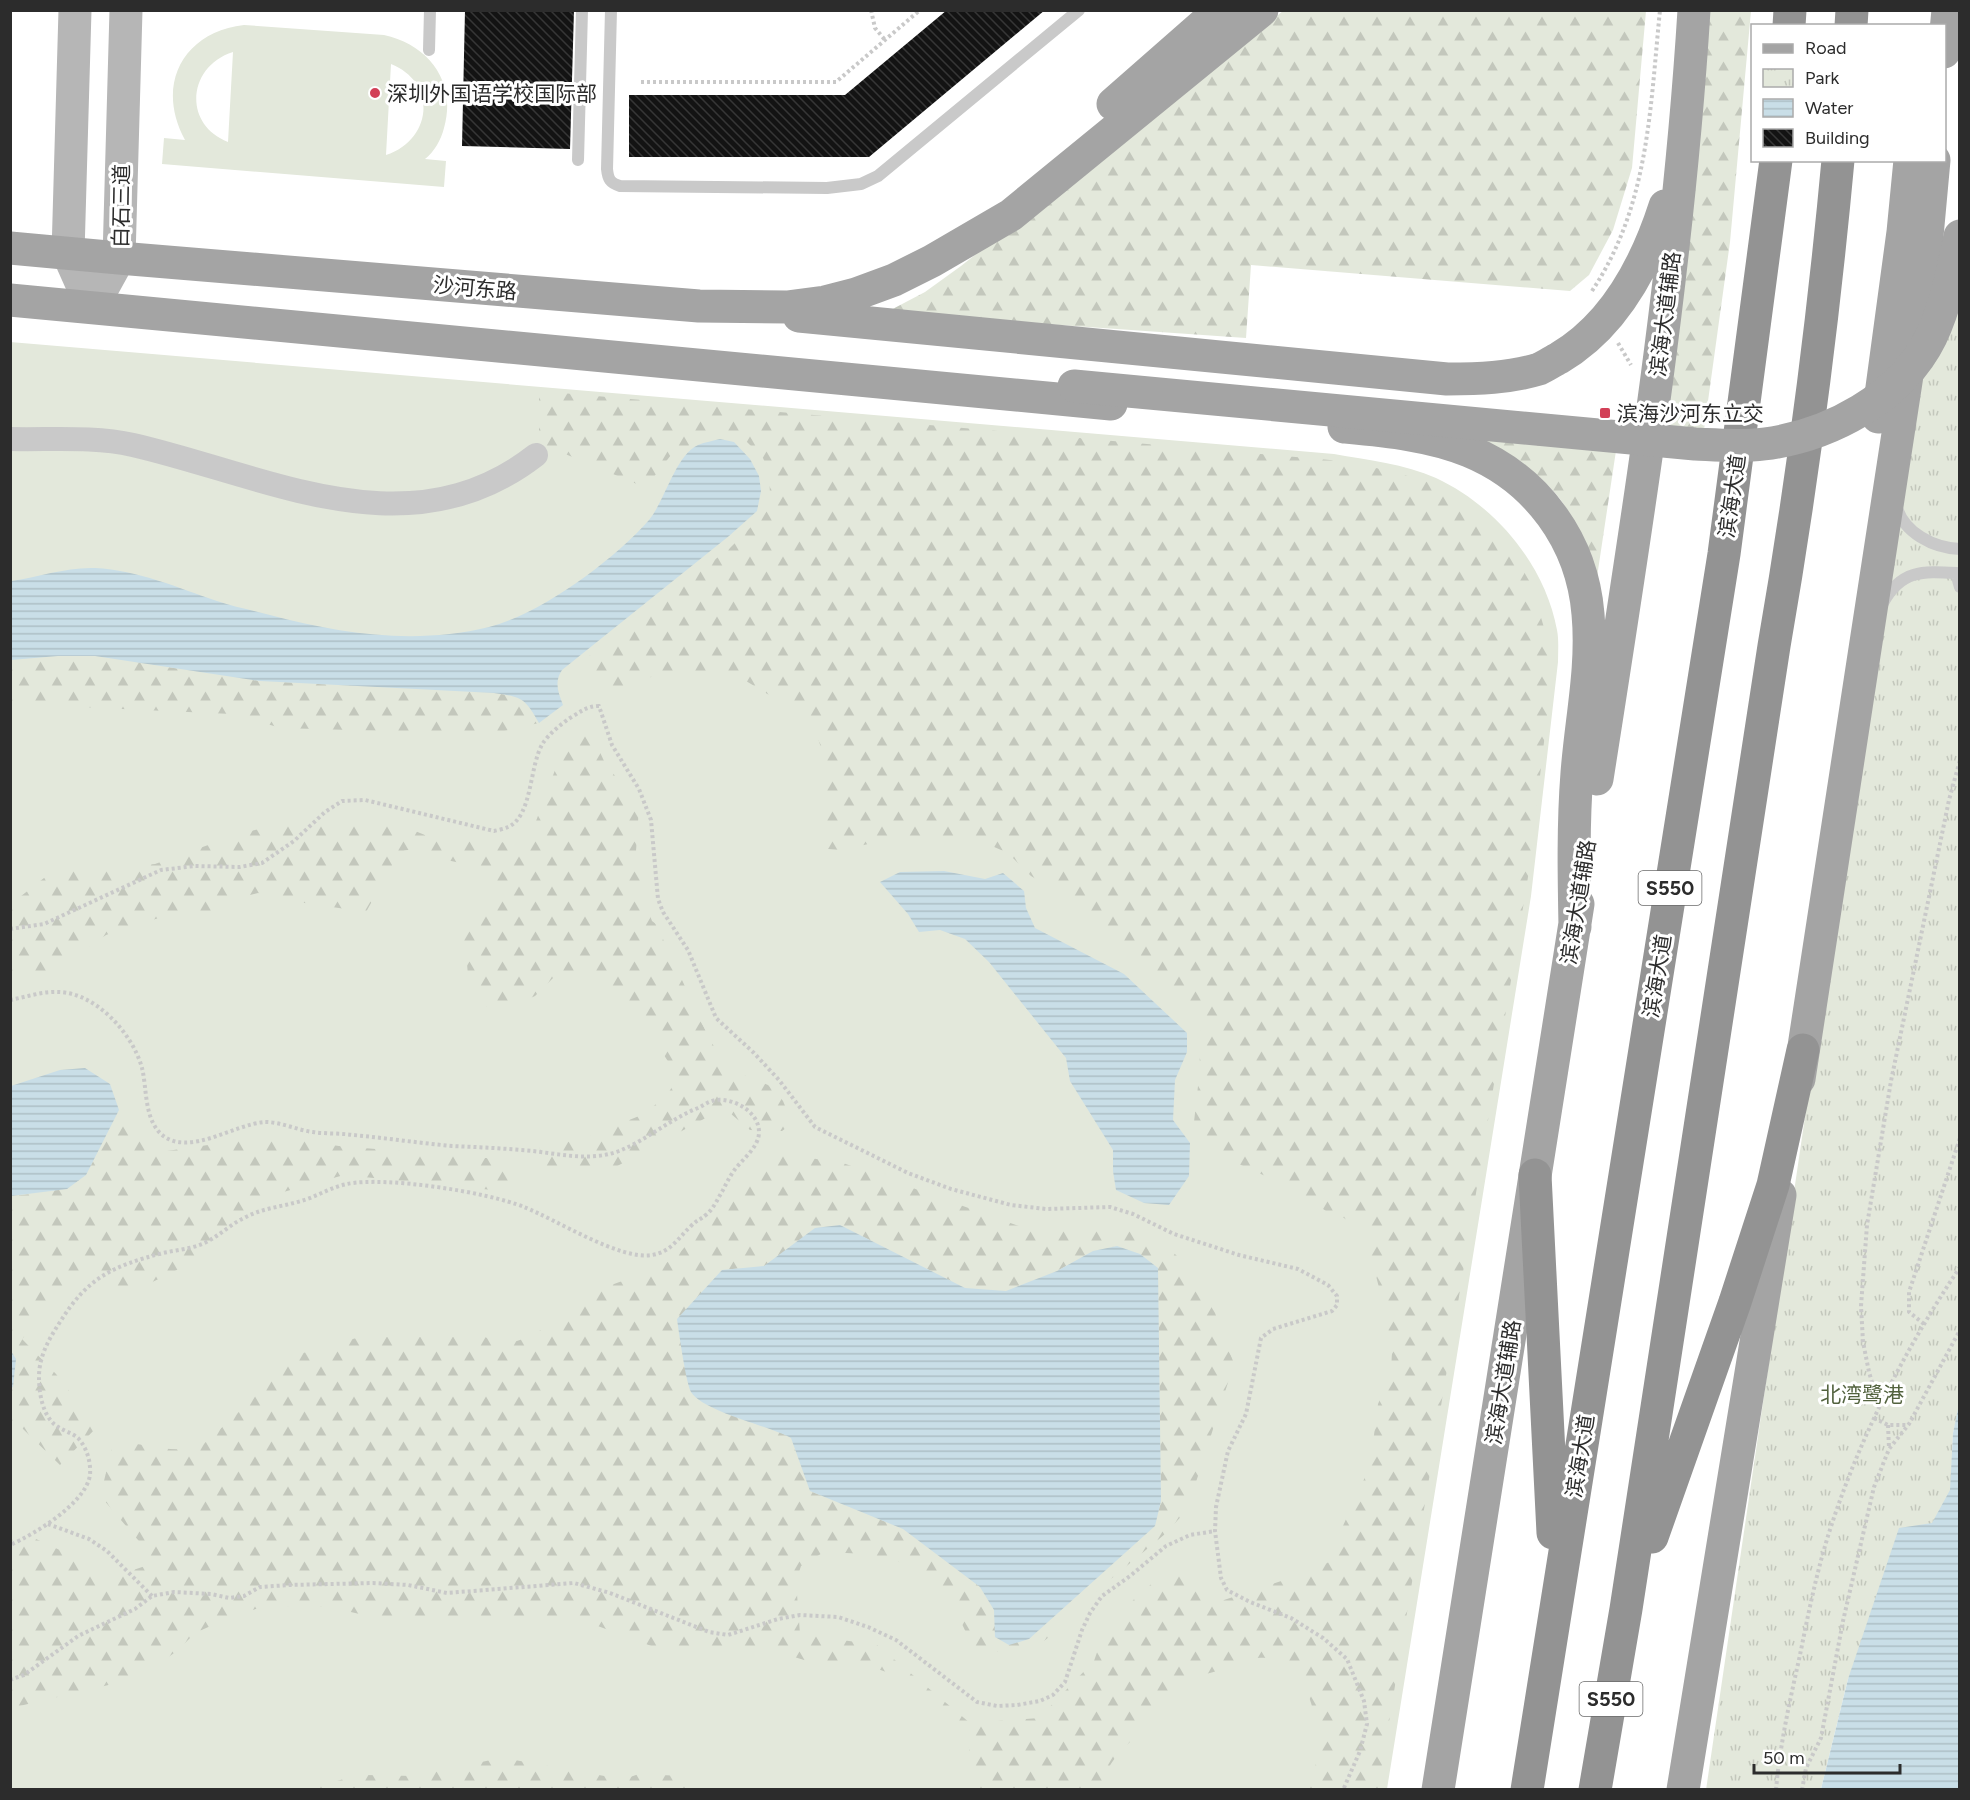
<svg xmlns="http://www.w3.org/2000/svg" width="1970" height="1800" font-family="Figtree,'Noto Sans SC',sans-serif">
<style>
.grass{fill:#e3e8db;fill-rule:evenodd}
.forest{fill:url(#forest-firs);fill-rule:evenodd}
.park{fill:url(#park-tufts)}
.water{fill:url(#water-rules)}
.building{fill:url(#building-back-hatch)}
.lines{fill:none;stroke-linecap:round;stroke-linejoin:round}
.path{stroke:#c9c9c9;stroke-width:4;stroke-dasharray:3 3;stroke-linecap:butt}
.lane{stroke:#c9c9c9;stroke-width:12}
.street{stroke:#c9c9c9;stroke-width:24}
.secondary{stroke:#b6b6b6;stroke-width:33}
.primary{stroke:#a4a4a4;stroke-width:33}
.highway{stroke:#939393;stroke-width:33}
.primary-bridge{stroke:#a4a4a4;stroke-width:33}
.poi-dot{fill:#d24057;stroke:#fff;stroke-width:2}
.labels{text-anchor:middle;dominant-baseline:central;stroke-width:6;stroke-linejoin:round;paint-order:stroke}
.shield{fill:#fff;stroke:#6b6b6b;stroke-width:1.5}
.shield-label{font-size:20px;font-weight:bold;fill:#2c2c2c}
.poi-label{font-size:21px;fill:#2c2c2c;stroke:#fff;text-anchor:start}
.street-label{font-size:21px;fill:#2c2c2c;stroke:#fff}
.park-label{font-size:21px;fill:#53633f;stroke:#fff}
</style>
<defs>
<pattern id="forest-firs" width="22" height="20" patternUnits="userSpaceOnUse" patternTransform="scale(1.5)"><rect width="22" height="20" fill="#e3e8db"/><path d="M5 1l3.5 6h-7zM16 11l3.5 6h-7z" fill="#c3c7bc"/></pattern>
<pattern id="park-tufts" width="24" height="20" patternUnits="userSpaceOnUse" patternTransform="scale(1.5)"><rect width="24" height="20" fill="#e3e8db"/><path d="M3 7l-1-3M5 7V3M7 7l1-3M15 17l-1-3M17 17v-4M19 17l1-3" fill="none" stroke="#c3c7bc"/></pattern>
<pattern id="water-rules" width="6" height="5" patternUnits="userSpaceOnUse" patternTransform="scale(1.5)"><rect width="6" height="5" fill="#c9dee7"/><path d="M0 2.5h6" fill="none" stroke="#adbfc6"/></pattern>
<pattern id="building-back-hatch" width="6" height="6" patternUnits="userSpaceOnUse" patternTransform="scale(1.5)"><rect width="6" height="6" fill="#131313"/><path d="M-1 5l2 2M0 0l6 6M5-1l2 2" fill="none" stroke="#363636"/></pattern>
</defs>
<rect width="100%" height="100%" fill="#fff"/>
<!-- grass -->
<path class="grass" d="M244 25 384 35C429 45 457 82 444 128 441 140 434 152 425 159L446 161 444 187 162 164 164 138 185 140C155 85 183 32 244 25ZM233 52 228 142C182 124 188 66 233 52ZM391 64C438 83 432 140 386 155Z
M10 342 1334 454C1367 460 1405 464 1436 478 1496 506 1545 565 1557 630 1559 640 1558 652 1558 662L1531 896 1387 1789H11Z"/>
<!-- forest -->
<path class="forest" d="M1283 11H1646L1632 168 1613 230 1589 275 1570 291 1251 265 1246 338 885 313 925 292 961 266Z
M1706 11H1751L1730 242 1704 430 1659 427Z
M539 391 1330 460 1387 470 1435 484 1476 510 1505 539 1531 584 1548 641 1549 700 1528 877 1378 1789H1307C1310 1783 1313 1775 1315 1768 1323 1736 1312 1667 1273 1659 1250 1654 1237 1664 1217 1671 1203 1675 1186 1679 1174 1687 1157 1699 1153 1716 1141 1730 1123 1751 1106 1760 1102 1790L973 1789 969 1748 958 1728 923 1692 903 1678 875 1668 814 1663 768 1649 654 1647 579 1619C547 1614 519 1617 488 1619L484 1621 377 1618 329 1607 266 1606 235 1615 195 1633 177 1651 138 1678 11 1708 10 1527 90 1564 98 1582 151 1564 144 1547 103 1499V1485L112 1448 130 1443 170 1449 197 1450 252 1400 278 1367 303 1353 360 1337H485C494 1341 503 1343 512 1342 523 1341 553 1324 562 1317 573 1309 582 1298 595 1292 632 1274 668 1275 693 1236L770 1152 843 1163 1030 1230 1123 1228 1173 1252 1185 1264 1215 1313 1233 1361V1367L1187 1510 1165 1534 1063 1619 1056 1631 1044 1641 1017 1653 981 1651 971 1643 953 1605 937 1584 914 1566 868 1554 824 1552 801 1566 796 1581 800 1634 877 1645 970 1723 1039 1718 1094 1661 1102 1638 1135 1598 1156 1580 1173 1572 1183 1573 1206 1602 1220 1604 1224 1600 1308 1572 1329 1562 1333 1548 1370 1466 1378 1404 1391 1374 1392 1351 1384 1307 1375 1272 1369 1259 1365 1233 1344 1218 1326 1211 1292 1188 1210 1151 1196 1139 1193 1131 1199 1077 1201 1029 1196 1017 1184 1002 1162 985 1099 922 1075 902 1031 876 1008 853 985 843 968 841 890 839 842 850 828 849 824 840 822 822 824 756 815 730 804 716 746 681H729L719 676 660 674 615 689 595 685 586 670 588 657 730 548 766 512 770 494 769 474 766 465 763 458 743 438 709 435 671 455 646 487H644L539 443ZM840 1225 965 1288 1006 1291 1057 1271 1093 1251 1140 1254 1158 1268 1161 1501 1155 1526 994 1610 981 1587 903 1529 810 1491 791 1438 778 1431 722 1270 764 1266Z
M1462 427 1617 444 1597 577C1586 549 1576 518 1556 494 1531 465 1494 447 1462 427Z
M58 656H95L260 681 494 693C522 697 525 698 539 723L491 734 281 728 232 714 34 705 11 706 10 660Z
M584 736 593 737 604 761 639 808 636 851 647 908 652 921 656 924 708 1036 719 1055 741 1074 768 1085 776 1092 783 1101 791 1120 786 1128 782 1131 750 1130 724 1108 610 1170 546 1167 537 1140 575 1142 644 1114 667 1095 672 1087 673 1069 647 1029 644 1020 633 1006 616 993 606 982 585 975 563 973 556 975 535 996 507 1009 487 1007 477 1000 469 986 466 953 461 941 462 936 474 927 494 903 495 883 488 870 482 868C468 864 453 862 440 858 427 854 412 845 399 853L366 912 271 898 268 895 258 893 246 896 212 914 162 917 120 930 106 935 54 971 11 978V904L44 878 65 868H114L155 864 239 834 279 824 403 826 437 840 526 843 529 840 561 754C567 744 573 740 584 736Z
M119 1110 153 1153 269 1136 339 1146 510 1160 513 1192 344 1175 262 1198 199 1259 120 1298 86 1270 22 1339 56 1374 97 1427 60 1465 22 1428 11 1422 10 1388 13 1387 16 1359 10 1351 11 1196 32 1194 86 1175Z
M509 1759 610 1777H630L639 1774 683 1776 693 1780 704 1789 528 1790 523 1788 515 1790H307L347 1778 365 1775 414 1776 491 1760Z"/>
<!-- park -->
<path class="park" d="M1959 304 1960 1404 1953 1433 1951 1490 1848 1679 1821 1789 1706 1790 1910 403Z"/>
<!-- water -->
<path class="water" d="M720 439 734 442 750 459 759 476 761 491 757 511 729 536 562 670C554 682 558 692 563 705L539 723C525 698 522 697 494 693L260 681 95 656H58L11 660V581C39 577 66 567 95 568 138 570 178 588 217 601 234 607 252 610 270 615 342 634 415 645 489 627 541 614 614 560 649 520 665 501 675 456 698 445 705 442 713 441 720 439Z
M944 871 985 879 1003 873 1024 891 1026 908 1035 928 1124 974 1187 1033V1052L1175 1080 1173 1120 1190 1143 1189 1176 1169 1205 1144 1203 1116 1190 1113 1171V1150L1070 1081 1066 1058 989 962 965 939 940 930 919 932 908 914 880 882 900 872Z
M85 1068 110 1084 119 1110 86 1175 67 1189 11 1196V1086L60 1070Z
M840 1225 965 1288 1006 1291 1057 1271 1093 1251 1117 1246 1140 1254 1158 1268 1161 1501 1155 1526 1029 1639 1009 1645 995 1637 994 1610 980 1587 903 1529 810 1491 791 1438C767 1425 704 1412 691 1392 686 1383 679 1333 677 1319L722 1270 764 1266 815 1228Z
M11 1351 16 1359 13 1387 11 1388Z
M1959 1404V1789H1821L1848 1679 1899 1528 1932 1523 1950 1490 1953 1433Z"/>
<!-- building -->
<path class="building" d="M465 10H574L570 149 462 146Z
M947 10H1045L869 157H629V95H845Z"/>
<g class="lines">
<!-- path -->
<path class="path" d="M871 10 875 28 885 40
M641 82H836L920 10
M1592 291C1649 205 1650 109 1660 10
M1618 343 1631 365
M10 929 44 924 161 870 195 866 240 867 262 863 294 841 325 812 342 801 365 800 494 831C498 830 504 829 508 827 533 816 529 765 543 743 549 734 561 724 570 718 580 712 587 706 599 706L612 745 639 789 651 820 658 899 663 912 688 950 716 1018 754 1053 779 1080 815 1127 908 1173 951 1189 1011 1205 1046 1209 1110 1207 1133 1214 1174 1234 1239 1255 1298 1269 1328 1285 1337 1296V1305L1332 1311 1273 1329 1261 1338 1246 1414 1228 1451 1216 1507 1215 1531 1221 1578 1227 1590 1250 1602 1291 1618 1323 1638 1347 1659 1364 1701 1367 1724 1360 1751 1343 1790
M10 1000C26 997 43 991 59 992 96 993 133 1034 142 1068 147 1088 144 1118 161 1134 188 1158 234 1124 265 1122 281 1122 297 1130 313 1132 326 1134 340 1133 353 1135 386 1138 419 1143 452 1146 475 1147 498 1148 521 1150 554 1152 587 1163 619 1151 647 1140 670 1119 698 1108 704 1105 709 1101 716 1100 734 1098 759 1112 759 1132 759 1148 741 1160 733 1172 729 1178 726 1184 723 1190 718 1198 714 1208 707 1214 699 1221 698 1219 691 1226 678 1238 671 1252 652 1255 621 1261 555 1219 524 1207 487 1192 385 1176 347 1184 331 1187 316 1197 301 1201 281 1207 262 1208 244 1218 229 1225 217 1238 202 1244 190 1249 176 1250 163 1253 113 1266 88 1277 60 1322 49 1339 39 1356 39 1377 39 1392 42 1412 53 1423 60 1430 71 1432 78 1438 87 1448 91 1462 90 1475 86 1503 35 1534 10 1545
M1924 1324 1909 1312V1292L1960 1138
M1879 1406 1869 1372 1863 1342 1861 1306 1867 1225 1891 1081 1949 800 1960 760
M1874 1418 1888 1425H1908
M1888 1425 1889 1448
M48 1524 89 1539 107 1551 152 1596
M10 1680 24 1675 78 1636 135 1609 152 1596 174 1592 211 1594 229 1598 244 1596 260 1587 289 1585 373 1583 408 1585 447 1593 574 1583 610 1593 709 1632 728 1635 778 1619 800 1615 838 1617 868 1627 896 1640 977 1702 997 1706 1017 1705 1040 1701 1053 1695 1065 1682 1082 1630 1090 1613 1102 1596 1130 1576 1166 1546 1190 1535 1215 1531
M1776 1790C1780 1744 1790 1700 1800 1655 1808 1615 1816 1575 1828 1536 1858 1440 1904 1351 1960 1267
M1802 1790 1806 1768 1821 1738 1843 1621 1874 1487 1889 1449 1909 1424 1960 1330"/>
<!-- lane -->
<path class="lane" d="M611 10 607 169C608 179 610 183 620 186L827 188 861 184 878 176 1079 10
M429 50 430 10
M578 160 582 10
M1896 505C1903 533 1934 548 1960 549
M1883 603C1901 570 1922 571 1956 573L1960 587"/>
<!-- street -->
<path class="street" d="M10 439C51 440 93 436 133 445 268 476 409 554 536 455"/>
<!-- secondary -->
<path class="secondary" d="M75 10 68 253 92 307
M92 307 119 258 126 10"/>
<!-- primary -->
<path class="primary" d="M1944 52 1948 10
M1113 104 1220 10
M10 248 119 258 699 306 787 307 825 302 856 294 894 280 932 261 1011 215 1262 10
M10 300 1111 404
M799 316 1447 379C1478 379 1509 378 1539 369 1546 366 1553 361 1559 358 1615 325 1646 265 1665 206
M1878 417 1903 232 1910 160
M1344 427C1386 431 1430 435 1469 451 1537 479 1582 541 1588 614 1593 667 1581 720 1577 773 1573 824 1574 876 1575 927
M1597 779C1637 524 1678 269 1694 10
M1799 1079 1925 258 1934 160
M1438 1790 1578 904
M1683 1790 1780 1195"/>
<!-- highway -->
<path class="highway" d="M1789 26 1790 10
M1851 26 1852 10
M1535 1175 1553 1533
M1652 1537 1735 1302 1773 1185 1803 1050
M1527 1790 1724 554 1776 160
M1595 1790 1626 1609 1774 646C1802 485 1823 323 1838 160"/>
<!-- primary-bridge -->
<path class="primary-bridge" d="M1074 386 1695 444C1718 445 1741 447 1764 444 1829 436 1901 398 1931 337 1946 305 1953 270 1960 236"/>
</g>
<!-- markers -->
<g class="poi-dot">
<circle cx="375" cy="93" r="6"/>
<rect x="1599" y="407" width="12" height="12" rx="3"/>
</g>
<g class="labels">
<!-- shield labels -->
<g class="shield">
<rect x="1638.5" y="871" width="63" height="34" rx="4.5"/>
<rect x="1579.5" y="1682" width="63" height="34" rx="4.5"/>
</g>
<g class="shield-label">
<text x="1670" y="888">S550</text>
<text x="1611" y="1699">S550</text>
</g>
<!-- poi labels -->
<g class="poi-label">
<text x="387" y="93">深圳外国语学校国际部</text>
<text x="1617" y="413">滨海沙河东立交</text>
</g>
<!-- street labels -->
<g class="street-label">
<text transform="translate(121 206) rotate(-89)">白石三道</text>
<text transform="translate(475 288) rotate(5)">沙河东路</text>
<text transform="translate(1665 314) rotate(-83)">滨海大道辅路</text>
<text transform="translate(1732 496) rotate(-82)">滨海大道</text>
<text transform="translate(1578 902) rotate(-81)">滨海大道辅路</text>
<text transform="translate(1657 976) rotate(-81)">滨海大道</text>
<text transform="translate(1503 1382) rotate(-81)">滨海大道辅路</text>
<text transform="translate(1580 1456) rotate(-81)">滨海大道</text>
</g>
<!-- park labels -->
<g class="park-label">
<text x="1862" y="1394">北湾鹭港</text>
</g>
</g>
<!-- border -->
<rect width="1970" height="1800" fill="none" stroke="#2c2c2c" stroke-width="24"/>
<!-- legend -->
<rect x="1751" y="24" width="195" height="138" fill="#ffffff" stroke="#ababab" stroke-width="1.5"/>
<rect x="1763" y="44" width="30" height="9" fill="#a4a4a4" stroke="#ababab" stroke-width="1.5"/>
<text x="1805" y="54" font-size="18" fill="#2c2c2c">Road</text>
<rect x="1763" y="69" width="30" height="18" fill="url(#park-tufts)" stroke="#ababab" stroke-width="1.5"/>
<text x="1805" y="84" font-size="18" fill="#2c2c2c">Park</text>
<rect x="1763" y="99" width="30" height="18" fill="url(#water-rules)" stroke="#ababab" stroke-width="1.5"/>
<text x="1805" y="114" font-size="18" fill="#2c2c2c">Water</text>
<rect x="1763" y="129" width="30" height="18" fill="url(#building-back-hatch)" stroke="#ababab" stroke-width="1.5"/>
<text x="1805" y="144" font-size="18" fill="#2c2c2c">Building</text>
<!-- scale -->
<path d="M1754 1764v9h146v-9" fill="none" stroke="#2c2c2c" stroke-width="3"/>
<text x="1763" y="1764" font-size="18" fill="#2c2c2c" stroke="#ffffff" stroke-width="4.5" paint-order="stroke">50 m</text>
</svg>
